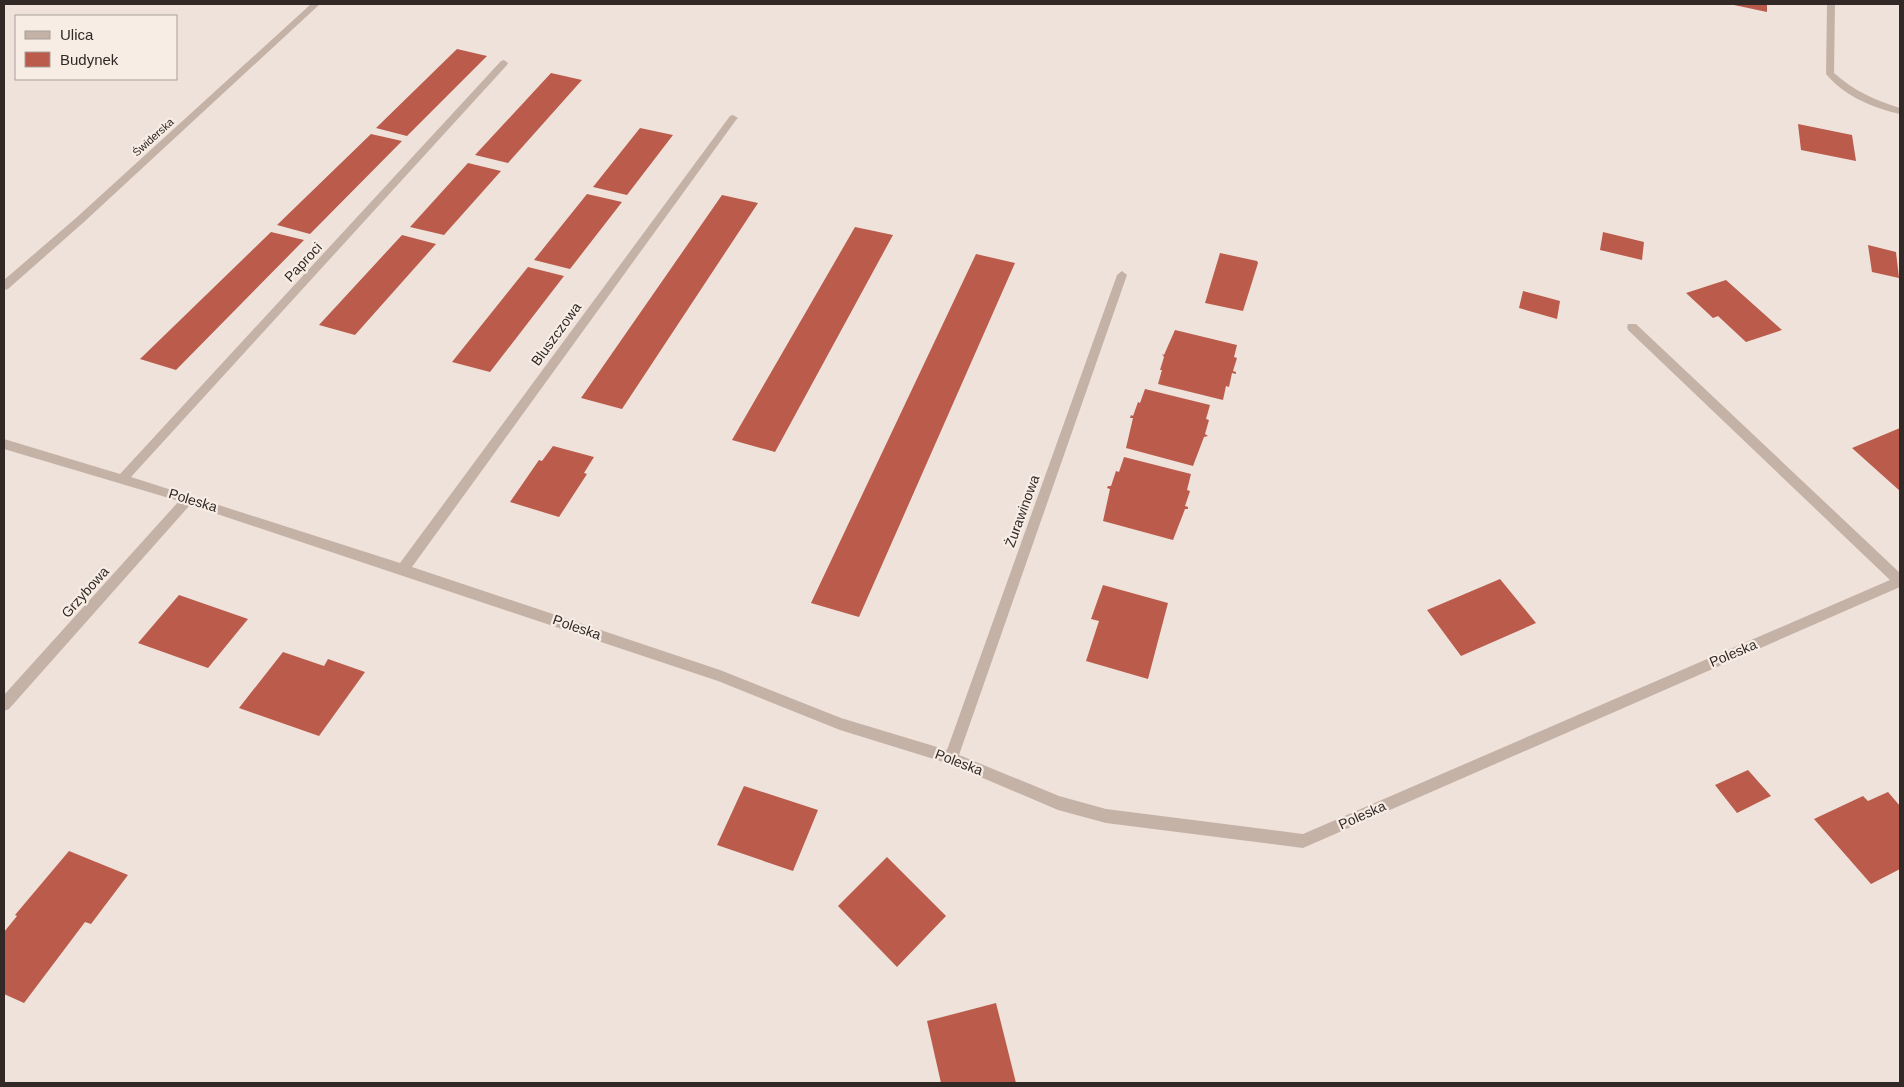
<svg xmlns="http://www.w3.org/2000/svg" width="1904" height="1087" font-family="Helvetica,sans-serif">
<style>
.building{fill:#ba5b4c}
.lines{fill:none;stroke-linecap:round;stroke-linejoin:round}
.minor{fill:#c5b2a7;fill-rule:evenodd}
.labels{text-anchor:middle;dominant-baseline:central;stroke-width:4.5;stroke-linejoin:round;paint-order:stroke}
.far-street-label{font-size:11px;fill:#322927;stroke:#f7ede5}
.street-label{font-size:14px;fill:#322927;stroke:#f7ede5}
</style>
<rect width="100%" height="100%" fill="#efe2da"/>
<!-- building -->
<path class="building" d="M1734 4H1767V12L1734 5Z
M457 49 487 56 407 136 376 128Z
M551 73 582 80 508 163 475 155Z
M1798 124 1852 135 1856 161 1801 150Z
M640 128 673 135 627 195 593 187Z
M371 134 402 141 310 234 277 225Z
M468 163 501 171 444 235 410 227Z
M587 194 622 202 570 269 534 260Z
M722 195 758 203 622 409 581 398Z
M855 227 893 235 775 452 732 440Z
M271 232 304 240 176 370 140 359Z
M1603 232 1644 242 1642 260 1600 250Z
M402 235 436 244 355 335 319 325Z
M1868 245 1896 252 1899 278 1872 272Z
M1220 253 1257 261 1258 263 1243 311 1205 303Z
M976 254 1015 263 859 617 811 603Z
M528 267 564 276 490 372 452 362Z
M1726 280 1782 330 1746 342 1718 316 1713 318 1686 293Z
M1523 291 1560 301 1557 319 1519 308Z
M1175 330 1237 345 1234 357 1237 358 1233 371 1236 372V374L1232 373 1229 387 1226 386 1223 400 1158 384 1162 370H1160L1164 357 1162 354 1164 355Z
M1145 389 1210 405 1206 419 1209 420 1205 434 1208 436 1204 437 1193 466 1126 448 1133 418H1130L1131 415 1133 416 1138 402 1140 403Z
M1900 428V491L1852 448Z
M553 446 594 457 584 473 587 474 559 517 510 502 539 460 542 461Z
M1124 457 1191 474 1187 490 1190 491 1185 506 1188 507V509H1185L1173 540 1103 521 1110 489 1107 488 1108 486H1111L1116 471 1119 472Z
M1500 579 1536 623 1461 656 1427 610Z
M1103 585 1168 603 1148 679 1086 661 1099 621 1091 619Z
M179 595 248 619 208 668 138 643Z
M283 652 324 666 328 659 365 672 319 736 239 708Z
M1748 770 1771 796 1737 813 1715 785Z
M744 786 818 810 793 871 717 845Z
M1888 792 1900 806V869L1871 884 1814 819 1863 796 1868 801Z
M69 851 128 875 91 924 85 922 24 1003 4 994V932L17 916 15 915Z
M887 857 946 916 897 967 838 906Z
M996 1003 1016 1083H941L927 1021Z"/>
<g class="lines">
<!-- minor -->
<path class="minor" d="M311 4H320L84 222 8 289 4 290V280L76 218Z
M1827 4H1835L1834 73C1854 91 1875 100 1900 108V114C1873 108 1844 96 1826 74Z
M504 60 508 63 507 65 131 477 400 563 730 116 733 115 738 118 736 120 412 567 720 670 841 718 947 750 1117 275 1122 271 1127 275 959 755 1059 796 1106 809 1303 834 1890 580 1628 330 1627 327 1628 324H1636L1900 573V587L1303 848 1106 823 1058 810 950 764 840 730 718 681 190 505 9 709 4 711V695L179 501 4 449V439L120 474 501 61Z"/>
</g>
<g class="labels">
<!-- far-street labels -->
<g class="far-street-label">
<text transform="translate(153 137) rotate(-42)">Świderska</text>
</g>
<!-- street labels -->
<g class="street-label">
<text transform="translate(303 262) rotate(-47)">Paproci</text>
<text transform="translate(556 334) rotate(-54)">Bluszczowa</text>
<text transform="translate(193 500) rotate(17)">Poleska</text>
<text transform="translate(1022 511) rotate(-70)">Żurawinowa</text>
<text transform="translate(85 592) rotate(-48)">Grzybowa</text>
<text transform="translate(577 627) rotate(19)">Poleska</text>
<text transform="translate(1733 653) rotate(-23)">Poleska</text>
<text transform="translate(959 762) rotate(21)">Poleska</text>
<text transform="translate(1362 815) rotate(-24)">Poleska</text>
</g>
</g>
<!-- border -->
<rect width="1904" height="1087" fill="none" stroke="#322927" stroke-width="10"/>
<!-- legend -->
<rect x="15" y="15" width="162" height="65" fill="#f7ede5" stroke="#a89f99"/>
<rect x="25" y="31" width="25" height="8" fill="#c5b2a7" stroke="#a89f99"/>
<text x="60" y="40" font-size="15" fill="#322927">Ulica</text>
<rect x="25" y="52" width="25" height="15" fill="#ba5b4c" stroke="#a89f99"/>
<text x="60" y="65" font-size="15" fill="#322927">Budynek</text>
</svg>
